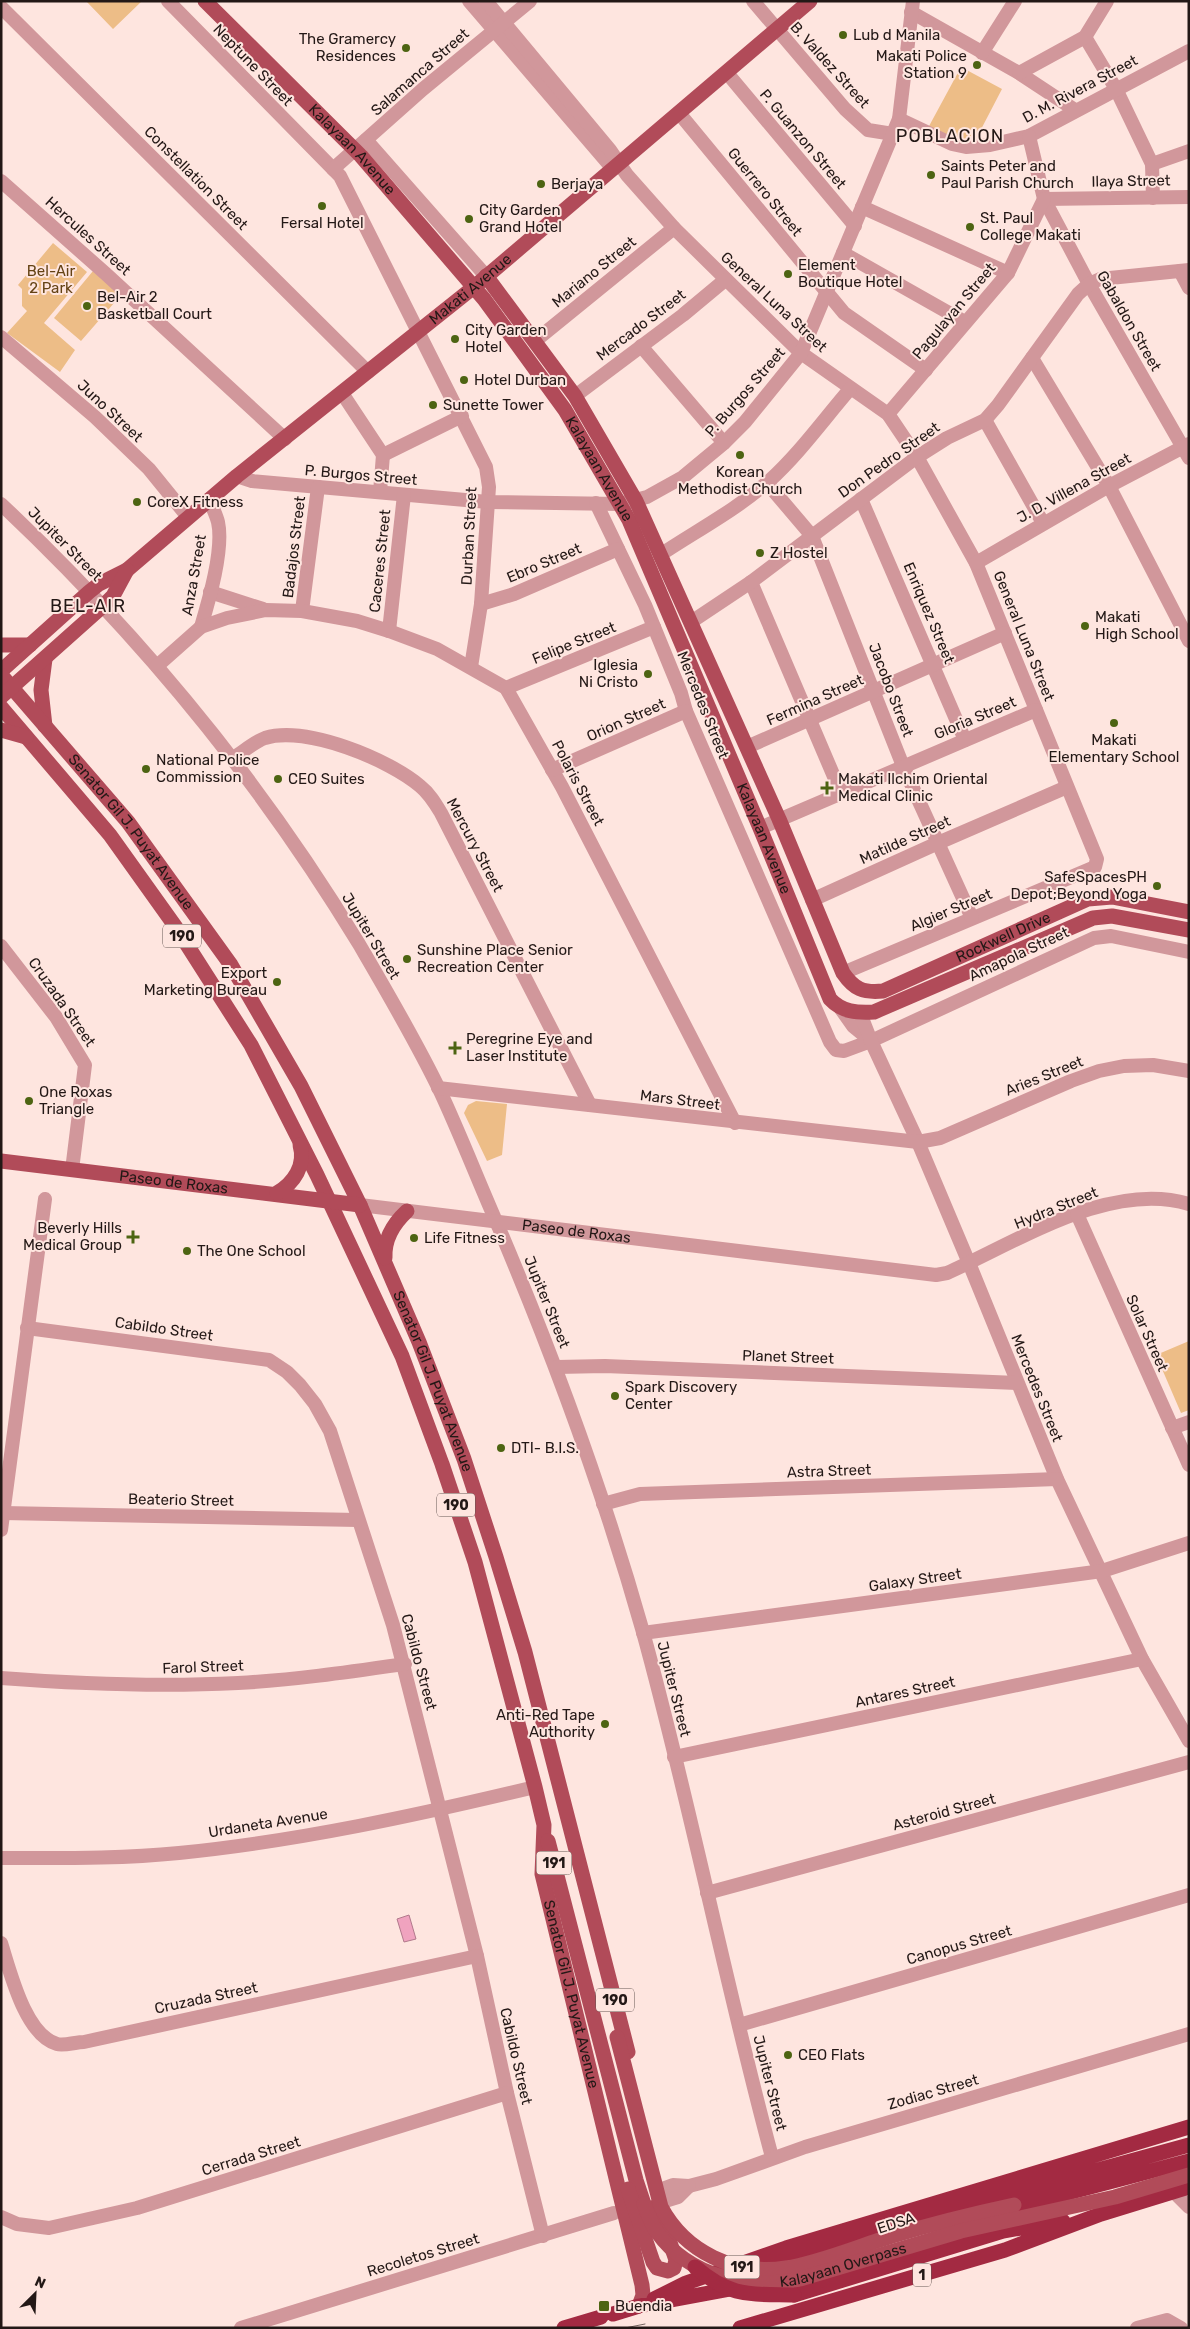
<svg xmlns="http://www.w3.org/2000/svg" width="1190" height="2329" font-family="Rubik,sans-serif">
<style>
.green{fill:#edbd87}
.water{fill:#f0a3bf;stroke:#b2798c}
.lines{fill:none;stroke-linecap:round;stroke-linejoin:round}
.minor{stroke:#d1979b;stroke-width:14}
.major{stroke:#b14b59;stroke-width:15}
.highway{stroke:#a32a42;stroke-width:15}
.tram{stroke:#756561;stroke-width:1}
.major-bridge{stroke:#b14b59;stroke-width:15}
.highway-bridge{stroke:#a32a42;stroke-width:15}
.poi-dot{fill:#4d6412;stroke:#fee5df;stroke-width:2}
.labels{text-anchor:middle;dominant-baseline:central;stroke-width:4;stroke-linejoin:round;paint-order:stroke}
.shield{fill:#fee5df;stroke:#655652;stroke-width:1}
.shield-label{font-size:14px;font-weight:bold;fill:#231816}
.poi-label{font-size:15px;fill:#231816;stroke:#fee5df;text-anchor:start}
.street-label{font-size:15px;fill:#231816;stroke:#fee5df}
.park-label{font-size:15px;fill:#644214;stroke:#fee5df}
.quarter-label{font-size:18px;letter-spacing:1px;fill:#231816;stroke:#fee5df}
</style>
<rect width="100%" height="100%" fill="#fee5df"/>
<!-- green -->
<path class="green" d="M86 1H142L113 29Z
M961 67 1002 89 976 139 962 140 928 128Z
M53 243 87 272 44 323 75 350 60 372 7 333 27 311 22 306V289L18 285Z
M93 271 121 295 81 341 54 318Z
M476 1101 507 1104 502 1155 487 1161 464 1113 468 1105Z
M1189 1341V1410L1181 1413 1156 1355Z"/>
<!-- water -->
<path class="water" d="M409 1915 416 1939 404 1942 397 1919Z"/>
<g class="lines">
<!-- minor -->
<g class="minor">
<path d="M168 1 340 176 486 467 489 487 481 604 471 667"/>
<path d="M469 1 613 169"/>
<path d="M486 1 610 150 627 175 674 228 801 353 888 414 917 457 976 563 1097 859 1095 867 843 973"/>
<path d="M753 1 845 109 868 130 893 134"/>
<path d="M1 7 368 372"/>
<path d="M911 12 1019 73 1075 110"/>
<path d="M1085 37 1116 89 1152 164 1153 198"/>
<path d="M982 53 1015 1"/>
<path d="M727 73 855 226"/>
<path d="M1019 73 1085 37 1107 1"/>
<path d="M679 113 844 313 926 370"/>
<path d="M899 119 952 144 966 147 990 145 1029 136 1189 51"/>
<path d="M1029 136 1044 199 1089 284 1189 458"/>
<path d="M366 140 486 276"/>
<path d="M1152 164 1189 151"/>
<path d="M333 169 423 89 530 1"/>
<path d="M1 181 106 274 285 439"/>
<path d="M1044 199 1189 197"/>
<path d="M862 207 1008 273"/>
<path d="M843 253 965 322"/>
<path d="M1180 271 1189 288"/>
<path d="M1 337 95 417 149 469 188 517"/>
<path d="M535 341 674 228"/>
<path d="M641 346 724 443"/>
<path d="M1032 358 1109 486 1189 641"/>
<path d="M342 393 383 455 380 492"/>
<path d="M575 396 683 315 725 280"/>
<path d="M888 414 1008 273 1044 199"/>
<path d="M985 420 1043 523"/>
<path d="M383 455 462 416"/>
<path d="M237 476 252 481 488 502 619 504 647 497 683 477 724 443 745 422 801 353 899 119 913 1"/>
<path d="M767 483 812 536 903 766 972 918"/>
<path d="M861 499 965 740"/>
<path d="M596 503 645 605 681 693 686 711 830 1042 836 1050 844 1051 871 1041 1094 938 1111 936 1189 952"/>
<path d="M1 504C139 634 261 782 359 944 387 992 416 1041 440 1091 461 1136 479 1183 499 1228 555 1360 604 1494 643 1632 691 1806 725 1983 772 2157"/>
<path d="M660 555C696 531 736 510 769 481 799 454 824 419 850 389"/>
<path d="M976 563 1109 486 1189 444"/>
<path d="M751 582 841 793"/>
<path d="M210 592 263 609"/>
<path d="M481 604 514 594 618 549"/>
<path d="M302 611 318 487"/>
<path d="M691 622 751 582 917 457 947 438 985 420 998 405 1078 294 1089 284 1100 279 1189 270"/>
<path d="M201 627C209 600 224 549 218 522 216 514 212 507 209 499"/>
<path d="M389 631 404 495"/>
<path d="M157 666 201 627 227 618 266 610 302 611 357 621 389 631 437 649 506 688 562 787 735 1123"/>
<path d="M506 688 654 627"/>
<path d="M747 747 1005 633"/>
<path d="M233 758C243 752 254 742 265 738 306 725 390 760 420 786 429 793 435 803 441 813L590 1105"/>
<path d="M552 770 686 711"/>
<path d="M760 828 1036 710"/>
<path d="M812 900 938 843 1067 787"/>
<path d="M1 946 56 1017 85 1065 72 1170"/>
<path d="M841 1009 853 1026 870 1040"/>
<path d="M860 1013 871 1041 918 1142 969 1263 1057 1479 1142 1659 1189 1741"/>
<path d="M438 1088 918 1142 940 1138 1071 1081 1099 1071 1124 1066 1153 1065 1189 1071"/>
<path id="s1" d="M360 1205 936 1275 947 1273C1017 1242 1110 1180 1189 1204"/>
<path d="M1077 1214 1189 1465"/>
<path d="M27 1328 269 1360 287 1372 300 1385 315 1404 330 1431 393 1625 477 1956 507 2093 543 2236"/>
<path d="M557 1367 605 1366 1017 1383"/>
<path d="M1172 1428 1189 1422"/>
<path d="M603 1504 640 1494 1057 1479"/>
<path d="M3 1513 358 1520"/>
<path d="M1 1530 45 1199"/>
<path d="M643 1633 1102 1571 1189 1543"/>
<path d="M1 1678C80 1684 159 1687 238 1683 294 1680 349 1672 405 1664"/>
<path d="M674 1757 1142 1659"/>
<path d="M1 1858C60 1858 120 1859 179 1853 299 1841 418 1815 535 1787"/>
<path d="M707 1893 1189 1762"/>
<path d="M1 1943C10 1971 25 2035 57 2044 64 2046 76 2042 84 2042L477 1956"/>
<path d="M739 2025 1189 1895"/>
<path d="M662 2189 673 2185 689 2186 716 2179 805 2147 1189 2034"/>
<path d="M1174 2192 1189 2207"/>
<path d="M665 2201 678 2197 689 2186"/>
<path d="M1 2217 17 2224 49 2228 137 2208 507 2093"/>
<path d="M241 2328 614 2213"/>
<path d="M1137 2328 1167 2320 1181 2328"/>
</g>
<!-- major -->
<g class="major">
<path id="s2" d="M205 1 361 156 484 299 565 410 629 520 760 828 830 999C842 1012 857 1013 874 1012L1093 918 1112 916 1189 930"/>
<path id="s3" d="M486 276 575 396 636 501 779 819 843 973C854 989 863 993 883 991L1088 899 1112 897 1189 912"/>
<path d="M1 645H30"/>
<path d="M45 659 41 690 45 726"/>
<path id="s4" d="M1 671 89 592 99 584 127 570 237 476 474 287 810 1"/>
<path id="s5" d="M1 675 128 822 231 965 301 1086 360 1205 419 1342 464 1459 496 1557 525 1652 628 2052"/>
<path d="M1 697 103 606 113 596 127 570"/>
<path id="s6" d="M1 707 110 835 175 926 251 1045 317 1175 402 1356 442 1464 475 1562 535 1787 544 1825 542 1874 642 2285 643 2295 639 2306"/>
<path d="M1 730 26 737"/>
<path id="s7" d="M1 1161 360 1205"/>
<path d="M277 1193C294 1183 306 1165 300 1145"/>
<path d="M385 1258C384 1239 393 1224 407 1211"/>
<path d="M548 1841 636 2180 644 2204"/>
<path d="M628 2189 653 2262 657 2268 668 2271 674 2268 676 2260 657 2205"/>
</g>
<!-- highway -->
<path class="highway" d="M1003 2210 1189 2161
M767 2265 934 2215 1189 2145
M794 2295 1003 2231 1063 2221
M654 2299 686 2283 786 2248 1189 2127
M613 2314 639 2306 736 2288
M564 2328 601 2317
M740 2328 1005 2250 1101 2214 1189 2187"/>
<!-- tram -->
<path class="tram" d="M625 2328 645 2324"/>
<!-- major-bridge -->
<g class="major-bridge">
<path d="M617 2037 661 2207C685 2252 735 2276 786 2268 819 2263 859 2246 892 2236 932 2224 972 2214 1014 2205"/>
<path id="s8" d="M644 2204C648 2213 651 2224 657 2232 689 2277 748 2290 800 2279L961 2231 1115 2197 1189 2175"/>
</g>
<!-- highway-bridge -->
<path class="highway-bridge" d="M695 2267C731 2298 750 2294 794 2295"/>
</g>
<!-- markers -->
<g class="poi-dot">
<circle cx="843" cy="35" r="5"/>
<circle cx="406" cy="48" r="5"/>
<circle cx="977" cy="65" r="5"/>
<circle cx="931" cy="175" r="5"/>
<circle cx="541" cy="184" r="5"/>
<circle cx="322" cy="206" r="5"/>
<circle cx="469" cy="219" r="5"/>
<circle cx="970" cy="227" r="5"/>
<circle cx="788" cy="274" r="5"/>
<circle cx="87" cy="306" r="5"/>
<circle cx="455" cy="339" r="5"/>
<circle cx="464" cy="380" r="5"/>
<circle cx="433" cy="405" r="5"/>
<circle cx="740" cy="455" r="5"/>
<circle cx="137" cy="502" r="5"/>
<circle cx="760" cy="553" r="5"/>
<circle cx="1085" cy="626" r="5"/>
<circle cx="648" cy="674" r="5"/>
<circle cx="1114" cy="723" r="5"/>
<circle cx="146" cy="769" r="5"/>
<circle cx="278" cy="779" r="5"/>
<path d="M824.5 780.5h5v5h5v5h-5v5h-5v-5h-5v-5h5z"/>
<circle cx="1157" cy="886" r="5"/>
<circle cx="407" cy="959" r="5"/>
<circle cx="277" cy="982" r="5"/>
<path d="M452.5 1040.5h5v5h5v5h-5v5h-5v-5h-5v-5h5z"/>
<circle cx="29" cy="1101" r="5"/>
<path d="M130.5 1229.5h5v5h5v5h-5v5h-5v-5h-5v-5h5z"/>
<circle cx="414" cy="1238" r="5"/>
<circle cx="187" cy="1251" r="5"/>
<circle cx="615" cy="1396" r="5"/>
<circle cx="501" cy="1448" r="5"/>
<circle cx="605" cy="1724" r="5"/>
<circle cx="788" cy="2055" r="5"/>
<rect x="598" y="2300" width="12" height="12" rx="2.5"/>
</g>
<g class="labels">
<!-- shield labels -->
<g class="shield">
<rect x="163" y="924.5" width="38" height="23" rx="4"/>
<rect x="437" y="1493.5" width="38" height="23" rx="4"/>
<rect x="536.5" y="1851.5" width="35" height="23" rx="4"/>
<rect x="596" y="1988.5" width="38" height="23" rx="4"/>
<rect x="724.5" y="2255.5" width="35" height="23" rx="4"/>
<rect x="913" y="2263.5" width="18" height="23" rx="4"/>
</g>
<g class="shield-label">
<text x="182" y="936">190</text>
<text x="456" y="1505">190</text>
<text x="554" y="1863">191</text>
<text x="615" y="2000">190</text>
<text x="742" y="2267">191</text>
<text x="922" y="2275">1</text>
</g>
<!-- poi labels -->
<g class="poi-label">
<text x="853" y="35">Lub d Manila</text>
<text x="396" y="39" text-anchor="end">The Gramercy<tspan x="396" dy="17">Residences</tspan></text>
<text x="967" y="56" text-anchor="end">Makati Police<tspan x="967" dy="17">Station 9</tspan></text>
<text x="941" y="166">Saints Peter and<tspan x="941" dy="17">Paul Parish Church</tspan></text>
<text x="551" y="184">Berjaya</text>
<text x="479" y="210">City Garden<tspan x="479" dy="17">Grand Hotel</tspan></text>
<text x="980" y="218">St. Paul<tspan x="980" dy="17">College Makati</tspan></text>
<text x="322" y="223" text-anchor="middle">Fersal Hotel</text>
<text x="798" y="265">Element<tspan x="798" dy="17">Boutique Hotel</tspan></text>
<text x="97" y="297">Bel-Air 2<tspan x="97" dy="17">Basketball Court</tspan></text>
<text x="465" y="330">City Garden<tspan x="465" dy="17">Hotel</tspan></text>
<text x="474" y="380">Hotel Durban</text>
<text x="443" y="405">Sunette Tower</text>
<text x="740" y="472" text-anchor="middle">Korean<tspan x="740" dy="17">Methodist Church</tspan></text>
<text x="147" y="502">CoreX Fitness</text>
<text x="770" y="553">Z Hostel</text>
<text x="1095" y="617">Makati<tspan x="1095" dy="17">High School</tspan></text>
<text x="638" y="665" text-anchor="end">Iglesia<tspan x="638" dy="17">Ni Cristo</tspan></text>
<text x="1114" y="740" text-anchor="middle">Makati<tspan x="1114" dy="17">Elementary School</tspan></text>
<text x="156" y="760">National Police<tspan x="156" dy="17">Commission</tspan></text>
<text x="288" y="779">CEO Suites</text>
<text x="838" y="779">Makati Ilchim Oriental<tspan x="838" dy="17">Medical Clinic</tspan></text>
<text x="1147" y="877" text-anchor="end">SafeSpacesPH<tspan x="1147" dy="17">Depot;Beyond Yoga</tspan></text>
<text x="417" y="950">Sunshine Place Senior<tspan x="417" dy="17">Recreation Center</tspan></text>
<text x="267" y="973" text-anchor="end">Export<tspan x="267" dy="17">Marketing Bureau</tspan></text>
<text x="466" y="1039">Peregrine Eye and<tspan x="466" dy="17">Laser Institute</tspan></text>
<text x="39" y="1092">One Roxas<tspan x="39" dy="17">Triangle</tspan></text>
<text x="122" y="1228" text-anchor="end">Beverly Hills<tspan x="122" dy="17">Medical Group</tspan></text>
<text x="424" y="1238">Life Fitness</text>
<text x="197" y="1251">The One School</text>
<text x="625" y="1387">Spark Discovery<tspan x="625" dy="17">Center</tspan></text>
<text x="511" y="1448">DTI- B.I.S.</text>
<text x="595" y="1715" text-anchor="end">Anti-Red Tape<tspan x="595" dy="17">Authority</tspan></text>
<text x="798" y="2055">CEO Flats</text>
<text x="615" y="2306">Buendia</text>
</g>
<!-- street labels -->
<g class="street-label">
<text transform="translate(253 65) rotate(46)">Neptune Street</text>
<text transform="translate(830 65) rotate(48)">B. Valdez Street</text>
<text transform="translate(420 72) rotate(-41)">Salamanca Street</text>
<text transform="translate(1080 89) rotate(-28)">D. M. Rivera Street</text>
<text transform="translate(803 139) rotate(50)">P. Guanzon Street</text>
<text stroke="none"><textPath href="#s2" startOffset="209">Kalayaan Avenue</textPath></text>
<text transform="translate(196 178) rotate(45)">Constellation Street</text>
<text transform="translate(1131 181) rotate(-1)">Ilaya Street</text>
<text transform="translate(765 192) rotate(51)">Guerrero Street</text>
<text transform="translate(88 236) rotate(42)">Hercules Street</text>
<text transform="translate(594 272) rotate(-39)">Mariano Street</text>
<text stroke="none"><textPath href="#s4" startOffset="606">Makati Avenue</textPath></text>
<text transform="translate(774 302) rotate(43)">General Luna Street</text>
<text transform="translate(954 311) rotate(-50)">Pagulayan Street</text>
<text transform="translate(1129 321) rotate(60)">Gabaldon Street</text>
<text transform="translate(641 325) rotate(-37)">Mercado Street</text>
<text transform="translate(745 392) rotate(-49)">P. Burgos Street</text>
<text transform="translate(110 411) rotate(43)">Juno Street</text>
<text transform="translate(889 460) rotate(-35)">Don Pedro Street</text>
<text stroke="none"><textPath href="#s2" startOffset="614">Kalayaan Avenue</textPath></text>
<text transform="translate(361 475) rotate(5)">P. Burgos Street</text>
<text transform="translate(1074 488) rotate(-29)">J. D. Villena Street</text>
<text transform="translate(469 536) rotate(-87)">Durban Street</text>
<text transform="translate(65 544) rotate(45)">Jupiter Street</text>
<text transform="translate(294 547) rotate(-83)">Badajos Street</text>
<text transform="translate(380 561) rotate(-84)">Caceres Street</text>
<text transform="translate(544 563) rotate(-23)">Ebro Street</text>
<text transform="translate(194 575) rotate(-80)">Anza Street</text>
<text transform="translate(929 613) rotate(67)">Enriquez Street</text>
<text transform="translate(1024 636) rotate(68)">General Luna Street</text>
<text transform="translate(574 643) rotate(-22)">Felipe Street</text>
<text transform="translate(891 690) rotate(69)">Jacobo Street</text>
<text transform="translate(815 700) rotate(-24)">Fermina Street</text>
<text transform="translate(703 705) rotate(68)">Mercedes Street</text>
<text transform="translate(975 718) rotate(-23)">Gloria Street</text>
<text transform="translate(626 720) rotate(-24)">Orion Street</text>
<text transform="translate(578 783) rotate(62)">Polaris Street</text>
<text stroke="none"><textPath href="#s5" startOffset="204">Senator Gil J. Puyat Avenue</textPath></text>
<text stroke="none"><textPath href="#s2" startOffset="1019">Kalayaan Avenue</textPath></text>
<text transform="translate(905 840) rotate(-24)">Matilde Street</text>
<text transform="translate(475 845) rotate(62)">Mercury Street</text>
<text transform="translate(951 910) rotate(-23)">Algier Street</text>
<text transform="translate(371 936) rotate(59)">Jupiter Street</text>
<text stroke="none"><textPath href="#s3" startOffset="965">Rockwell Drive</textPath></text>
<text transform="translate(1019 954) rotate(-25)">Amapola Street</text>
<text transform="translate(62 1002) rotate(55)">Cruzada Street</text>
<text transform="translate(1044 1076) rotate(-22)">Aries Street</text>
<text transform="translate(680 1100) rotate(7)">Mars Street</text>
<text stroke="none"><textPath href="#s7" startOffset="174">Paseo de Roxas</textPath></text>
<text transform="translate(1056 1208) rotate(-22)">Hydra Street</text>
<text stroke="none"><textPath href="#s1" startOffset="218">Paseo de Roxas</textPath></text>
<text transform="translate(547 1302) rotate(68)">Jupiter Street</text>
<text transform="translate(164 1329) rotate(8)">Cabildo Street</text>
<text transform="translate(1147 1333) rotate(66)">Solar Street</text>
<text transform="translate(788 1357) rotate(2)">Planet Street</text>
<text stroke="none"><textPath href="#s5" startOffset="834">Senator Gil J. Puyat Avenue</textPath></text>
<text transform="translate(1037 1388) rotate(68)">Mercedes Street</text>
<text transform="translate(829 1471) rotate(-2)">Astra Street</text>
<text transform="translate(181 1500) rotate(1)">Beaterio Street</text>
<text transform="translate(915 1580) rotate(-8)">Galaxy Street</text>
<text transform="translate(419 1662) rotate(75)">Cabildo Street</text>
<text transform="translate(203 1667) rotate(-2)">Farol Street</text>
<text transform="translate(674 1689) rotate(76)">Jupiter Street</text>
<text transform="translate(905 1692) rotate(-12)">Antares Street</text>
<text transform="translate(944 1812) rotate(-15)">Asteroid Street</text>
<text transform="translate(268 1823) rotate(-9)">Urdaneta Avenue</text>
<text transform="translate(959 1945) rotate(-16)">Canopus Street</text>
<text stroke="none"><textPath href="#s6" startOffset="1430">Senator Gil J. Puyat Avenue</textPath></text>
<text transform="translate(206 1998) rotate(-12)">Cruzada Street</text>
<text transform="translate(516 2056) rotate(77)">Cabildo Street</text>
<text transform="translate(770 2083) rotate(76)">Jupiter Street</text>
<text transform="translate(933 2092) rotate(-16)">Zodiac Street</text>
<text transform="translate(251 2156) rotate(-17)">Cerrada Street</text>
<text transform="translate(896 2223) rotate(-18)">EDSA</text>
<text transform="translate(423 2255) rotate(-17)">Recoletos Street</text>
<text stroke="none"><textPath href="#s8" startOffset="235">Kalayaan Overpass</textPath></text>
</g>
<!-- park labels -->
<g class="park-label">
<text x="51" y="271">Bel-Air<tspan x="51" dy="17">2 Park</tspan></text>
</g>
<!-- quarter labels -->
<g class="quarter-label">
<text x="950" y="136">POBLACION</text>
<text x="88" y="606">BEL-AIR</text>
</g>
</g>
<!-- border -->
<rect width="1190" height="2329" fill="none" stroke="#231816" stroke-width="5"/>
<!-- north arrow -->
<g transform="translate(35 2294) rotate(24)" stroke="#fee5df" stroke-width="4" paint-order="stroke">
<path d="M0-4L9 19L0 12L-9 19Z" fill="#231816"/>
<text y="-8" font-size="14" font-weight="bold" text-anchor="middle" fill="#231816">N</text>
</g>
</svg>
